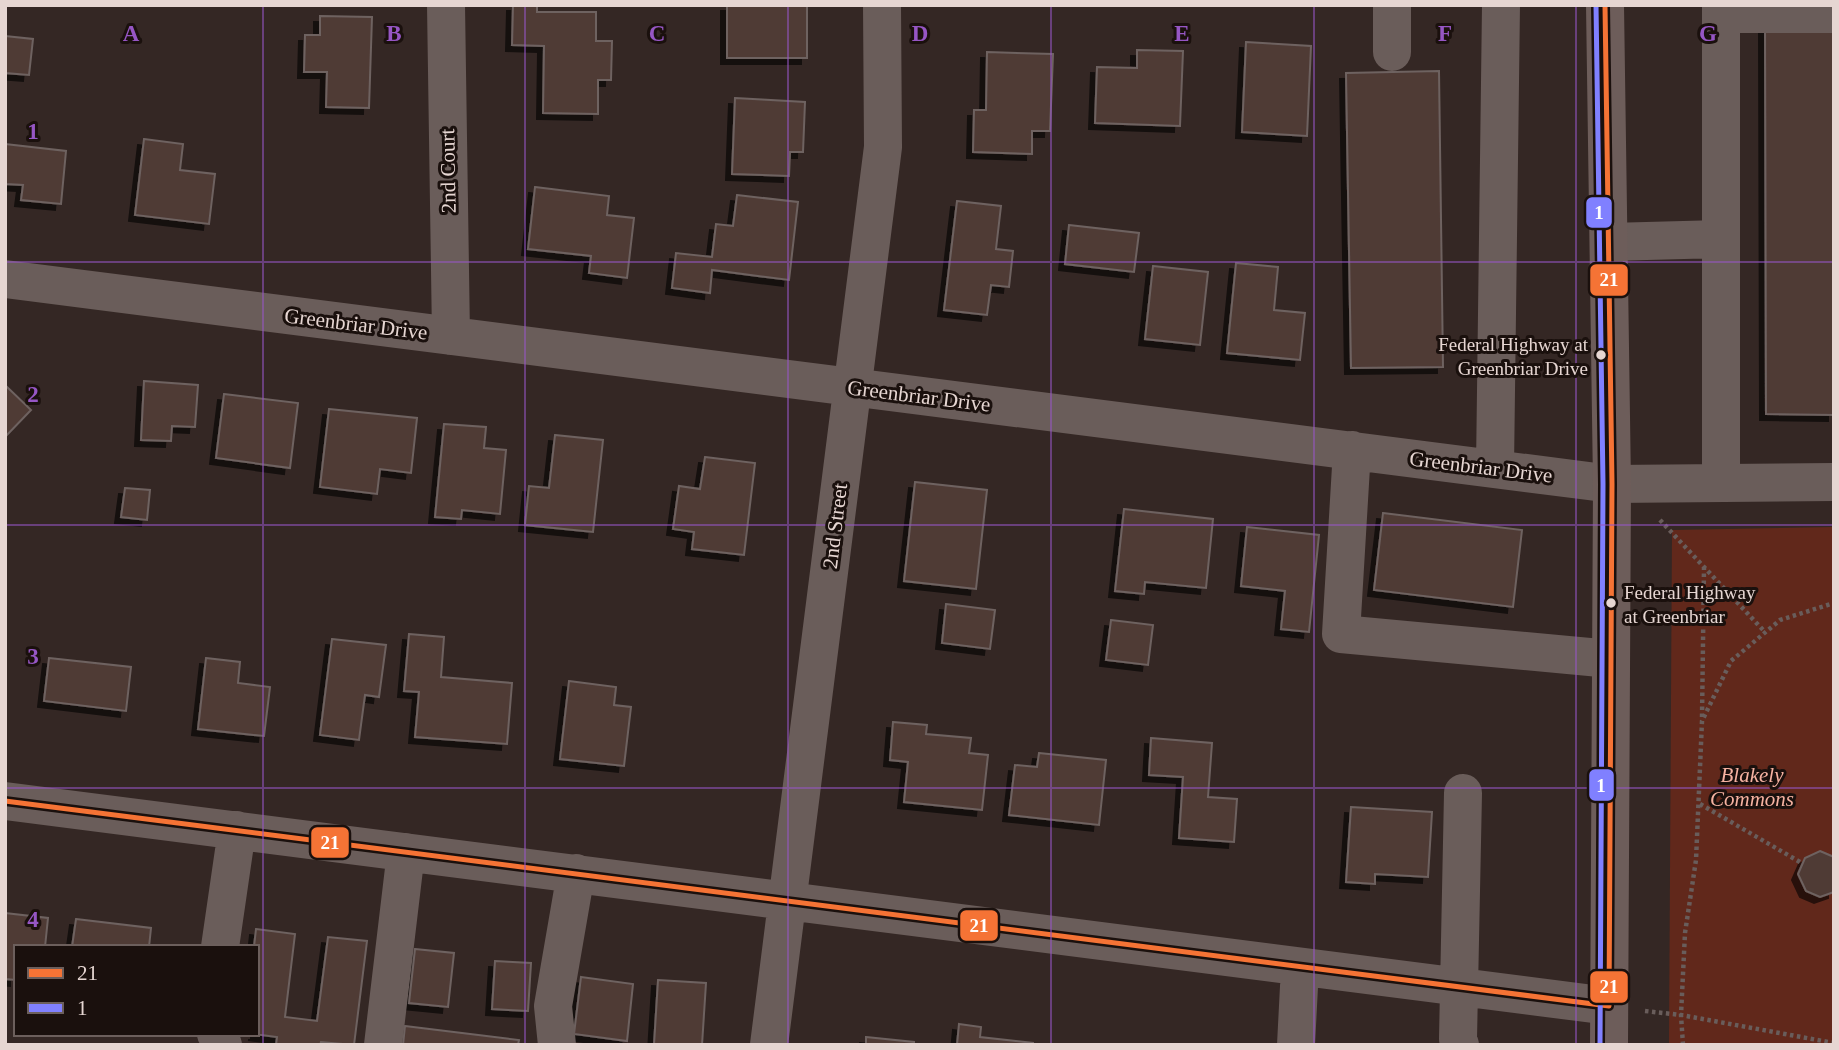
<svg xmlns="http://www.w3.org/2000/svg" width="1839" height="1050" font-family="'Times New Roman',serif">
<style>
.green{fill:#61281b}
.building{fill:#4f3b36;stroke:#6e6260;stroke-width:2;filter:url(#shadow)}
.lines{fill:none;stroke-linecap:round;stroke-linejoin:round}
.path{stroke:#695d5b;stroke-width:4.5;stroke-dasharray:3.5 3.5;stroke-linecap:butt}
.minor{stroke:#6a5d5a;stroke-width:38}
.major{stroke:#6d5d5a;stroke-width:38}
.bus-1-casing{stroke:#1a100d;stroke-width:10}
.bus-2-casing{stroke:#1a100d;stroke-width:10}
.bus-1{stroke:#f57335;stroke-width:5}
.bus-2{stroke:#8080ff;stroke-width:5}
.grid{fill:none;stroke:#9656c4;stroke-width:2;stroke-opacity:0.55}
.bus-dot{fill:#e6d6d2;stroke:#1a100d;stroke-width:2.5}
.labels{text-anchor:middle;dominant-baseline:central;stroke-width:6;stroke-linejoin:round;paint-order:stroke}
.bus-label{font-size:19px;fill:#e6d6d2;stroke:#1a100d;text-anchor:end}
.street-label{font-size:21px;fill:#e6d6d2;stroke:#1a100d}
.park-label{font-size:21px;font-style:italic;fill:#f6b2a1;stroke:#1a100d}
.grid-label{font-size:23px;text-anchor:middle;font-weight:bold;fill:#9656c4;stroke:#1a100d;stroke-width:6;stroke-linejoin:round;paint-order:stroke}
.line-badge{stroke:#1a100d;stroke-width:2.5}
.badge-label{font-size:19px;text-anchor:middle;font-weight:bold;fill:#fff}
</style>
<defs>
<filter id="shadow"><feDropShadow dx="-6" dy="6" stdDeviation="0" flood-color="#0009"/></filter>
</defs>
<rect width="100%" height="100%" fill="#342724"/>
<!-- green -->
<path class="green" d="M1834 527V1045H1669L1672 530Z"/>
<!-- building -->
<path class="building" d="M513 5H537V12H596V41H612L611 80H598V114L543 113 544 46 512 45Z
M727 5H807V58H727Z
M320 16 372 17 369 108 326 107 327 72H304L305 35H320Z
M1834 23V415L1766 414 1765 24Z
M5 36 33 39 29 75 5 73Z
M1246 42 1311 46 1307 136 1242 132Z
M1137 50 1183 51 1180 126 1095 123 1097 67 1137 68Z
M987 52 1053 54 1050 131H1032V154L973 152 974 110H986Z
M1439 71 1443 367 1351 368 1346 73Z
M735 98 805 102 803 152H790L789 176 732 174Z
M144 139 183 144 180 170 215 174 209 224 135 215Z
M5 144 66 151 61 204 21 200 23 185 5 184Z
M535 187 609 196 607 215 634 218 627 278 589 273 591 256 528 249Z
M737 195 798 202 789 280 712 270 710 293 672 288 676 253 712 257 716 224 733 226Z
M957 201 1001 206 996 249 1013 251 1009 287 991 285 987 315 944 310Z
M1069 225 1139 233 1134 272 1065 264Z
M1236 263 1278 267 1274 310 1305 313 1300 360 1227 353Z
M1153 266 1208 272 1200 345 1145 339Z
M144 381 198 385 195 427 172 426 171 441 141 440Z
M5 385 31 410 5 437Z
M224 394 298 403 290 468 216 458Z
M329 409 417 418 411 473 380 469 377 494 320 487Z
M444 424 486 427 484 448 506 450 500 514 462 510 461 519 435 517Z
M555 435 603 440 593 532 525 525 529 486 549 488Z
M705 457 755 463 744 555 692 549 694 532 673 529 679 486 700 489Z
M915 482 987 490 976 589 904 581Z
M125 488 150 490 147 520 121 517Z
M1124 509 1213 519 1206 588 1145 582 1144 594 1115 591Z
M1383 513 1522 530 1513 607 1374 590Z
M1247 527 1319 535 1309 632 1281 629 1285 591 1241 586Z
M946 604 995 610 990 649 942 643Z
M1111 620 1153 625 1148 665 1106 660Z
M409 634 444 637 441 677 512 683 507 744 415 737 419 692 404 691Z
M332 639 386 645 379 697 365 695 359 740 320 735Z
M49 658 131 667 126 711 44 701Z
M206 658 240 662 238 683 270 687 264 736 198 729Z
M569 681 616 687 614 705 631 707 624 766 560 759Z
M893 722 927 725 926 734 971 738 969 753 988 755 982 810 904 802 908 762 890 760Z
M1151 738 1212 743 1208 797 1237 799 1234 842 1179 838 1183 777 1149 775Z
M1039 753 1106 760 1099 825 1009 815 1015 765 1037 767Z
M1351 807 1432 812 1428 877 1375 874V884L1346 882Z
M1820 851 1834 857V892L1820 897 1806 891 1798 874 1805 858Z
M5 913 48 918 45 947H16V980L5 979Z
M76 919 151 928 149 947H72Z
M256 929 295 934 285 1017 317 1021 328 937 367 941 354 1045 321 1042 320 1045H276L277 1037 254 1034H257V947H254Z
M415 949 454 953 448 1007 409 1003Z
M495 961 531 963 528 1011 492 1009Z
M581 977 633 984 627 1041 574 1034Z
M658 980 706 983 702 1045H654Z
M959 1024 981 1027 980 1037 1033 1043V1045H957Z
M405 1026 519 1040 518 1045H403Z
M866 1037 914 1042V1045H866Z"/>
<g class="lines">
<!-- path -->
<path class="path" d="M1660 520 1764 631
M1702 717 1704 568
M1700 804 1800 862
M1645 1011 1681 1015 1834 1043
M1683 1045 1681 1015 1685 933 1696 860 1702 721 1731 661 1780 620 1834 603"/>
<!-- minor -->
<path class="minor" d="M446 5 451 336
M1721 5V483
M1721 14H1834
M1392 52V5
M1609 242 1721 239
M5 279 1612 484 1834 482
M1352 450 1341 634 1611 659
M1495 468 1501 5
M5 801 1609 1006
M220 947 237 830
M216 1034 223 1045
M383 1045 406 852
M557 1045 553 1006 576 873
M769 1045 883 147 882 5
M1296 1045 1300 967
M1460 1045 1458 1039 1463 793"/>
<!-- major -->
<path class="major" d="M1605 5 1612 484 1609 1045"/>
<defs>
<path id="bus-1" d="M5 801 1609 1006 1612 484 1605 5"/>
<path id="bus-2" d="M1596 5 1603 484 1600 1045"/>
</defs>
<!-- bus-1 casing -->
<use href="#bus-1" class="bus-1-casing"/>
<!-- bus-2 casing -->
<use href="#bus-2" class="bus-2-casing"/>
<!-- bus-1 -->
<use href="#bus-1" class="bus-1"/>
<!-- bus-2 -->
<use href="#bus-2" class="bus-2"/>
</g>
<!-- grid -->
<path class="grid" d="M263 5V1045M525 5V1045M788 5V1045M1051 5V1045M1314 5V1045M1576 5V1045M5 262H1834M5 525H1834M5 788H1834"/>
<!-- markers -->
<g class="bus-dot">
<circle cx="1601" cy="355" r="6"/>
<circle cx="1611" cy="603" r="6"/>
</g>
<g class="labels">
<!-- bus labels -->
<g class="bus-label">
<text x="1588" y="344">Federal Highway at<tspan x="1588" dy="24">Greenbriar Drive</tspan></text>
<text x="1624" y="592" text-anchor="start">Federal Highway<tspan x="1624" dy="24">at Greenbriar</tspan></text>
</g>
<!-- street labels -->
<g class="street-label">
<text transform="translate(448 171) rotate(-91)">2nd Court</text>
<text transform="translate(356 324) rotate(7)">Greenbriar Drive</text>
<text transform="translate(919 396) rotate(7)">Greenbriar Drive</text>
<text transform="translate(1481 467) rotate(7)">Greenbriar Drive</text>
<text transform="translate(835 526) rotate(-83)">2nd Street</text>
</g>
<!-- park labels -->
<g class="park-label">
<text x="1752" y="775">Blakely<tspan x="1752" dy="24">Commons</tspan></text>
</g>
</g>
<g class="grid-label">
<text x="131" y="41">A</text>
<text x="394" y="41">B</text>
<text x="657" y="41">C</text>
<text x="920" y="41">D</text>
<text x="1182" y="41">E</text>
<text x="1445" y="41">F</text>
<text x="1708" y="41">G</text>
<text x="33" y="139">1</text>
<text x="33" y="402">2</text>
<text x="33" y="664">3</text>
<text x="33" y="927">4</text>
</g>
<g class="line-badge">
<rect x="1585" y="196" width="28" height="33" rx="7" fill="#8080ff"/>
<rect x="1589" y="263" width="40" height="34" rx="7" fill="#f57335"/>
<rect x="1588" y="768" width="27" height="34" rx="7" fill="#8080ff"/>
<rect x="310" y="826" width="40" height="33" rx="7" fill="#f57335"/>
<rect x="959" y="909" width="40" height="33" rx="7" fill="#f57335"/>
<rect x="1589" y="970" width="40" height="34" rx="7" fill="#f57335"/>
</g>
<g class="badge-label">
<text x="1599" y="219">1</text>
<text x="1609" y="286">21</text>
<text x="1601" y="792">1</text>
<text x="330" y="849">21</text>
<text x="979" y="932">21</text>
<text x="1609" y="993">21</text>
</g>
<!-- border -->
<rect width="1839" height="1050" fill="none" stroke="#e6d6d2" stroke-width="14"/>
<!-- legend -->
<rect x="14" y="945" width="245" height="91" fill="#1a100d" stroke="#6c5f5c" stroke-width="2"/>
<rect x="28" y="968" width="35" height="10" fill="#f57335" stroke="#6c5f5c" stroke-width="2"/>
<text x="77" y="980" font-size="21" fill="#e6d6d2">21</text>
<rect x="28" y="1003" width="35" height="10" fill="#8080ff" stroke="#6c5f5c" stroke-width="2"/>
<text x="77" y="1015" font-size="21" fill="#e6d6d2">1</text>
</svg>
